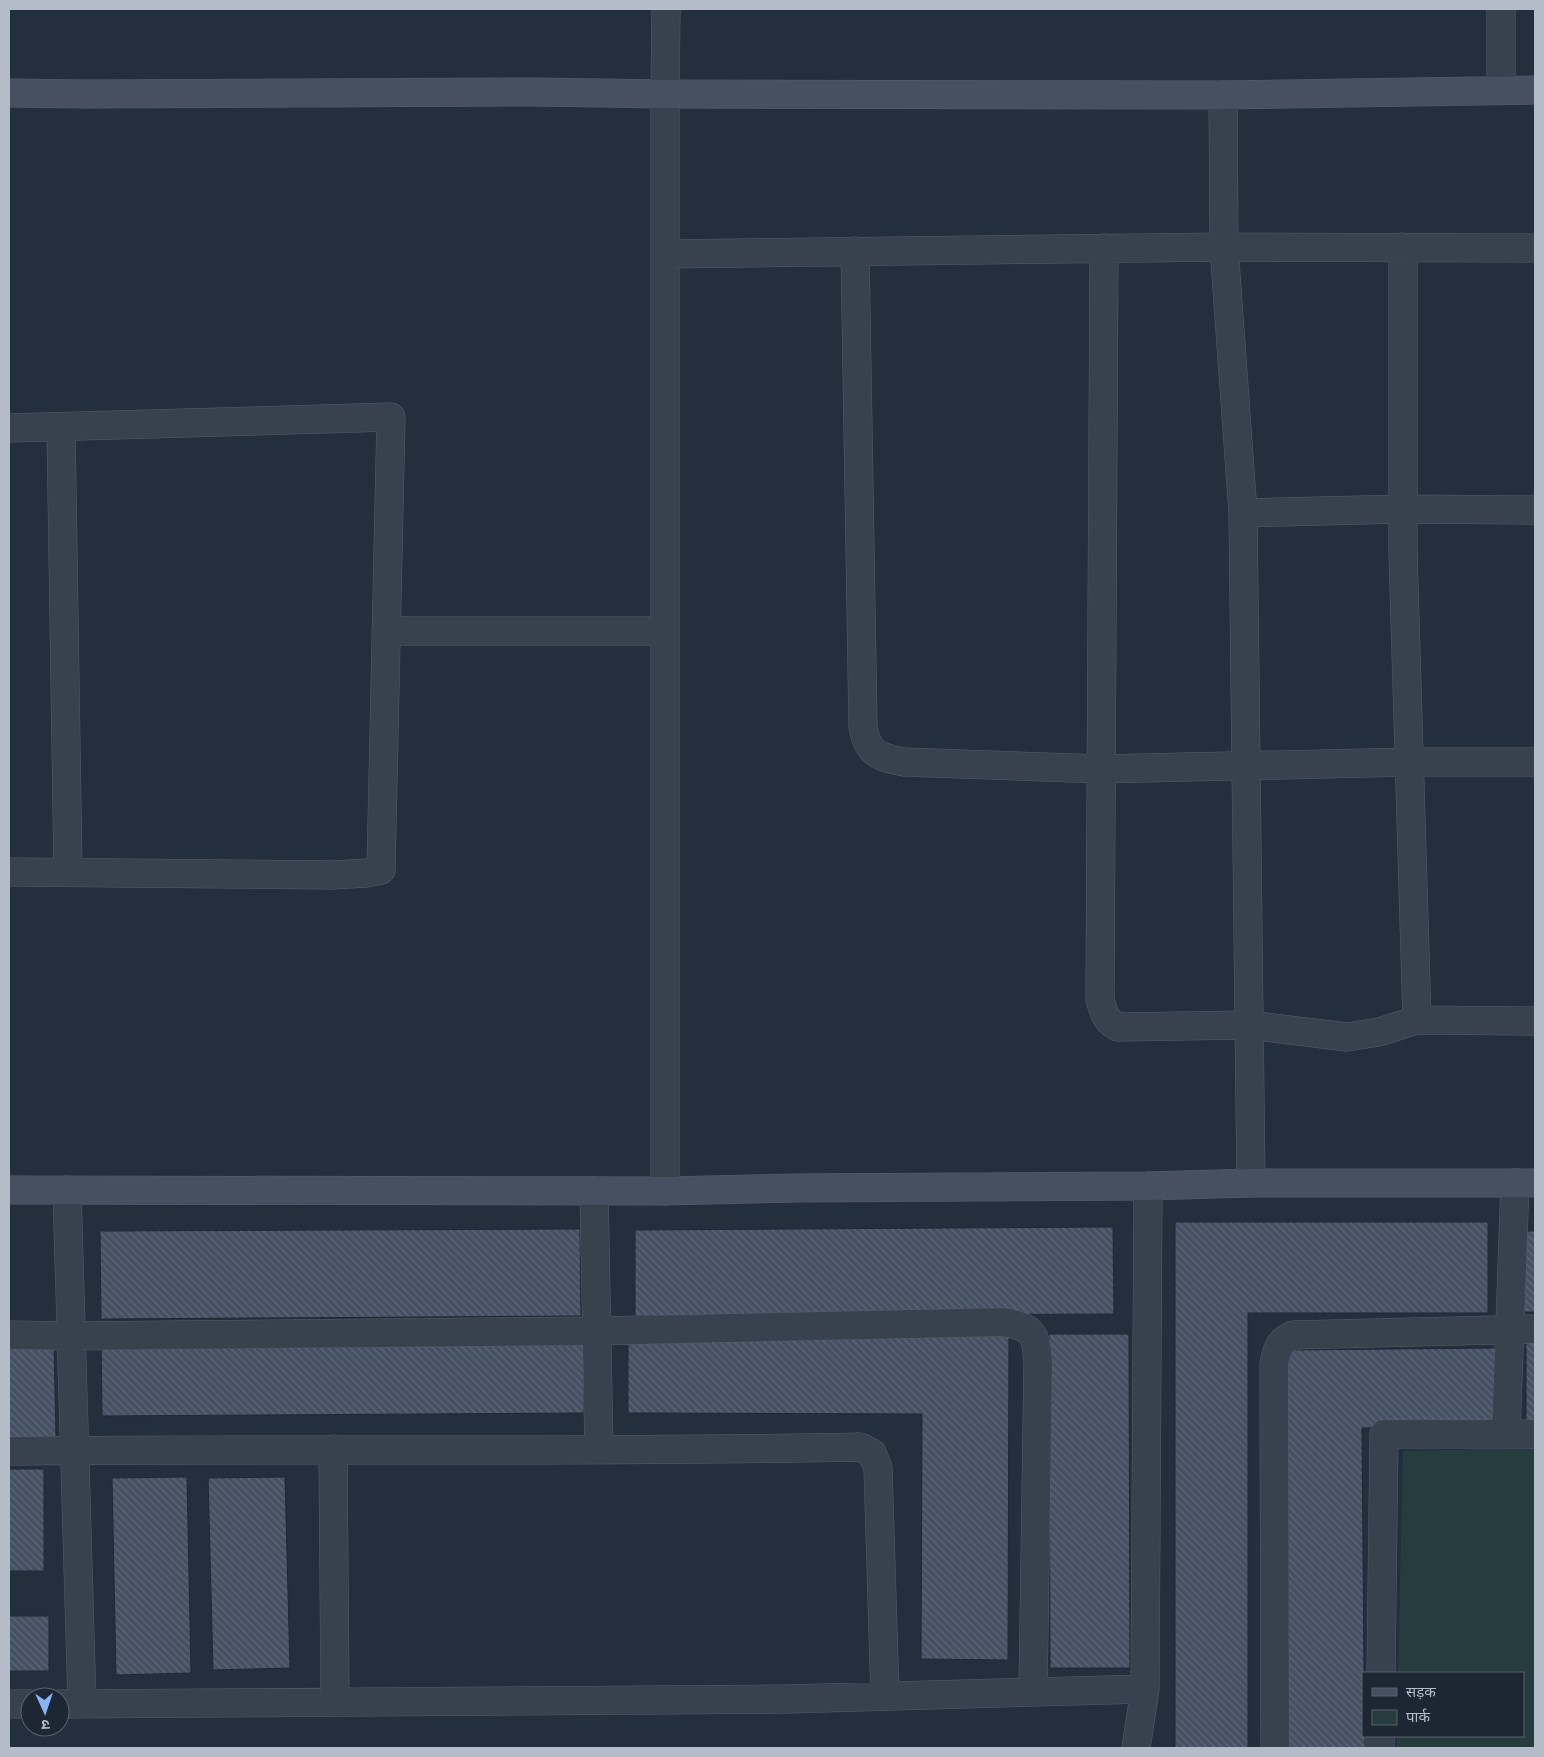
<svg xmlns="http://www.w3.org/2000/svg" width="1544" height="1757" font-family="Barlow,'Noto Sans Devanagari',sans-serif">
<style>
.green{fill:#263c3f}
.building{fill:url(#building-back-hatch);stroke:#1f2835}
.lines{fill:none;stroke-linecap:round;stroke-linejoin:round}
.street-casing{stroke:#565f6c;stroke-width:29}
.secondary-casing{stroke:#565f6c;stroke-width:29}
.street{stroke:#38414e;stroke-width:28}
.secondary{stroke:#465061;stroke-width:28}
</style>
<defs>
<pattern id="building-back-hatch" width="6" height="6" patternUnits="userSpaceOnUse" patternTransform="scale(1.25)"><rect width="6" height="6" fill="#455162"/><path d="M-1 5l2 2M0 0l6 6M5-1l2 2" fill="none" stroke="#5d6877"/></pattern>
</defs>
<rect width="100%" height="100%" fill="#242f3e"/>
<!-- green -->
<path class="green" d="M1535 1448V1748H1397V1736H1523V1673H1398L1403 1451Z"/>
<!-- building -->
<path class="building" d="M1175 1222H1488V1313H1248V1748H1175Z
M1113 1227 1114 1314 635 1316V1230Z
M580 1229 581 1316 101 1319 100 1231Z
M1523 1231H1535V1312H1522Z
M584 1332V1413L102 1416 101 1336Z
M628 1332 1009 1333 1008 1660 921 1659 922 1414 628 1413Z
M1049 1334H1129L1130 1668H1050Z
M1526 1342H1535V1427H1526Z
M54 1345 56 1438 9 1439V1346Z
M1498 1348 1499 1426 1362 1428 1364 1673H1363V1736H1365V1748H1287L1283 1350Z
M9 1469H44V1571H9Z
M187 1477 191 1673 116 1675 112 1478Z
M285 1477 290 1668 213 1670 208 1478Z
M9 1616H49V1671H9Z"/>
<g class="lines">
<defs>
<path id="street" d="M1501 89V9
M1223 95 1224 247 1243 513 1251 1183
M1403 247V552L1417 1020
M1104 248 1100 1000C1104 1012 1105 1021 1118 1027L1249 1025 1347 1037 1379 1032 1417 1020 1535 1021
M855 251 863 726C867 754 879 757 904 762L1101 769 1409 762H1535
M665 254 1224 247 1535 248
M61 427 68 872
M9 428 391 417 381 870 366 873 333 875 9 872
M1243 513 1403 509 1535 510
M386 631H665
M67 1190 82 1703
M594 1191 599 1450
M665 1191V94L666 9
M9 1335 71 1336 597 1331 1004 1322C1034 1328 1036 1334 1038 1363L1033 1692
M1506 1434 1515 1183
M333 1449 335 1702
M9 1451C292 1448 576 1453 860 1447L872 1453 878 1468 885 1696
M1381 1673 1384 1434H1535
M9 1704H30
M60 1704 788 1699 1145 1689
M1136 1748 1145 1689 1148 1186
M1275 1748 1274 1364C1277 1349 1278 1342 1293 1335L1535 1329
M1380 1748V1736"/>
<path id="secondary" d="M9 93 85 94 535 92 665 94 1223 95 1535 90
M9 1190 665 1191 796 1188 1148 1186 1251 1183H1535"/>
</defs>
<!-- street casing -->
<use href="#street" class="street-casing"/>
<!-- secondary casing -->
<use href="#secondary" class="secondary-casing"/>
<!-- street -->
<use href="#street" class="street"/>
<!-- secondary -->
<use href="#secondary" class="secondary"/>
</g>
<!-- border -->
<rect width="1544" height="1757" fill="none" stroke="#b4bcc9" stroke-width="20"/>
<!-- legend -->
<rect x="1362" y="1672" width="162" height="65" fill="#1d2633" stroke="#59626f"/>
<rect x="1372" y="1688" width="25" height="8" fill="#465061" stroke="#59626f"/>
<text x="1406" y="1697" font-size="15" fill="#b4bcc9">सड़क</text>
<rect x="1372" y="1710" width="25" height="15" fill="#263c3f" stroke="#59626f"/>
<text x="1406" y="1722" font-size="15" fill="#b4bcc9">पार्क</text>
<!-- north arrow -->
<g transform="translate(45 1712) rotate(177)"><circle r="24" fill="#1d2633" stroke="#59626f"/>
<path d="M0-4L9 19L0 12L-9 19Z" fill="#8ab4f8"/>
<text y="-8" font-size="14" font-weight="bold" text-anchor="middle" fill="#b4bcc9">उ</text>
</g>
</svg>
